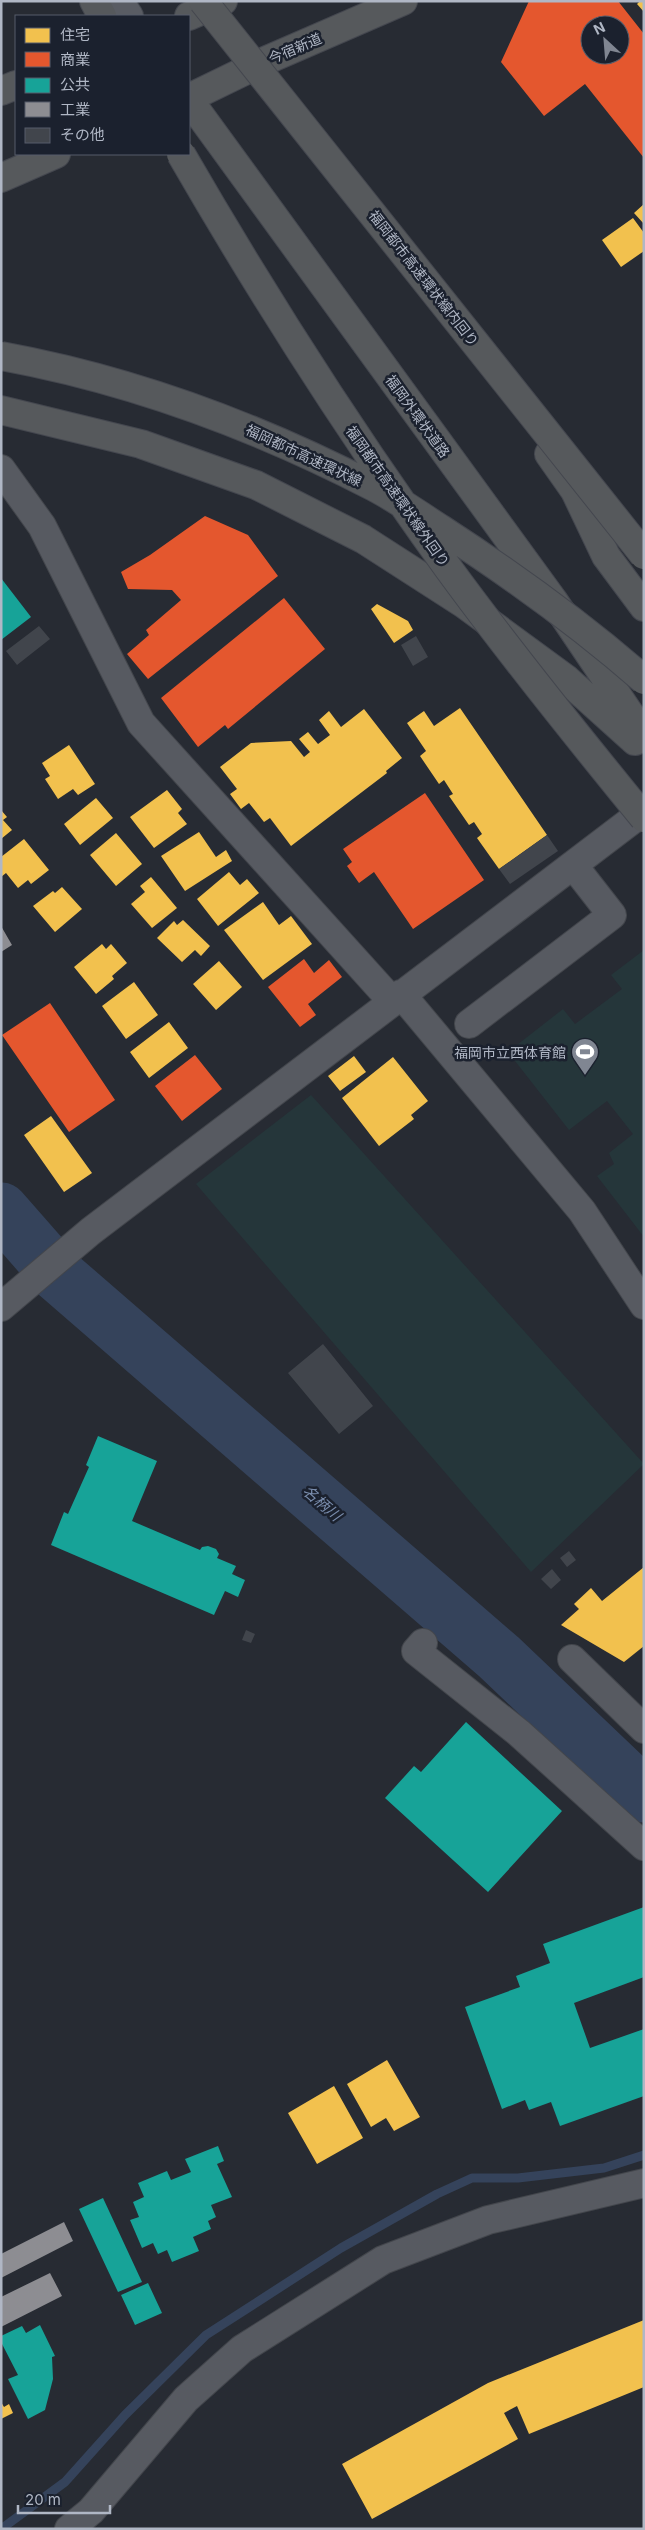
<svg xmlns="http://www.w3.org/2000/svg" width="645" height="2530" font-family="Inter,'Noto Sans JP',sans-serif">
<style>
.green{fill:#25363a}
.homes{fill:#f2c14e}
.shops{fill:#e4572e;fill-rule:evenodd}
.public{fill:#17a398}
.industry{fill:#8d8d92}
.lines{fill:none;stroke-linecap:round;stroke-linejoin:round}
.stream{stroke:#35435b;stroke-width:9}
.river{stroke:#35435b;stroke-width:55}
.building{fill:#41454c}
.minor-casing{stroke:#43464c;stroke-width:30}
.major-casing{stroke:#444850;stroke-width:30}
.highway-casing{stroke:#44474f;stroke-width:30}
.minor{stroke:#575a61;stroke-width:28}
.major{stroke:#595c63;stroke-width:28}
.highway{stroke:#56595c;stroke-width:28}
.highway-bridge-casing{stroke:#44474f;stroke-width:30;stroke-linecap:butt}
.highway-bridge{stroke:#56595c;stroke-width:28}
.labels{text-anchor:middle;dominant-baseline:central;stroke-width:5;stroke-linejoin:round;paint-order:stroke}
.street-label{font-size:14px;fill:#b0b7c5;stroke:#1b212e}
.poi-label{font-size:14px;fill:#b0b7c5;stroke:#1b212e;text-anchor:end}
.water-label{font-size:15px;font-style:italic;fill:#798cac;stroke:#1b212e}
</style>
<rect width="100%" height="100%" fill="#272b33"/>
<!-- green -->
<path class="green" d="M644 950V1237L597 1176 614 1164 609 1153 633 1134 607 1101 569 1130 508 1052 563 1009 575 1024 622 989 611 975Z
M311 1095 644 1464 531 1572 196 1184Z"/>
<!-- homes -->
<path class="homes" d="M640 1H644V12L637 4Z
M644 204V224L634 213Z
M633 218 644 233V251L621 267 602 240Z
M377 604 408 621 413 630 394 643 371 609Z
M460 708 547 835 499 869 477 838 482 834 474 822 469 825 449 796 453 794 444 780 439 784 420 756 426 751 407 723 424 711 434 726Z
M364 709 402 758 386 771 387 773 291 846 270 818 264 822 249 803 241 809 230 794 237 789 220 767 251 743 291 741 304 757 310 752 299 739 308 732 318 744 330 735 319 720 329 711 341 727Z
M69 745 95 784 78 795 73 789 58 799 45 779 50 776 42 763Z
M167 790 182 809 178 813 187 824 154 848 130 817Z
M96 798 113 818 80 845 64 824Z
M1 810 7 817 3 820 12 830 1 839Z
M199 832 216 857 226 850 232 861 185 891 161 856Z
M116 833 142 864 116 886 90 855Z
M24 839 49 870 31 884 28 880 18 888 6 873 1 877V857Z
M229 872 240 885 247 879 259 893 218 926 197 899Z
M151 877 177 908 152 928 131 904 145 892 140 886Z
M62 887 82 909 55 932 33 906 53 891 55 893Z
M263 902 279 925 291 916 312 944 263 980 224 930Z
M183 920 210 946 201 956 195 950 182 962 157 938 174 921 177 925Z
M102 944 106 949 111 944 127 963 112 976 114 979 96 994 74 967Z
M219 961 242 987 216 1010 193 984Z
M134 982 158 1015 126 1039 102 1006Z
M169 1022 188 1048 149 1078 130 1052Z
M354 1056 366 1072 340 1091 328 1076Z
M393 1057 428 1101 411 1115 414 1119 379 1146 342 1098Z
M51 1116 92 1173 64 1192 24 1135Z
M644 1567V1646L624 1662 561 1625 579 1609 574 1604 591 1588 602 1601Z
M387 2060 420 2117 394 2131 386 2118 371 2127 347 2084Z
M334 2086 363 2138 317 2164 288 2113Z
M644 2320V2387L529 2434 517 2406 504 2413 518 2439 372 2519 342 2464 488 2383Z
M1 2402 4 2407 9 2404 13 2413 1 2419Z"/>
<!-- shops -->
<path class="shops" d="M529 1H618L644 34V158L585 84 544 116 501 62ZM590 25H620V55H590Z
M205 516 248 535 278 576 148 679 127 654 149 635 146 630 181 600 172 590 128 589 121 572 150 555Z
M284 598 325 649 228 729 225 725 198 747 161 698Z
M425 793 484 880 413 929 374 872 359 883 347 866 352 862 343 849Z
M304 959 314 973 329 960 342 977 308 1004 316 1015 300 1027 268 987Z
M50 1003 115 1100 69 1132 2 1035Z
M195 1055 222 1089 182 1121 155 1086Z"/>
<!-- public -->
<path class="public" d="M1 578 31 617 1 640Z
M98 1436 157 1461 132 1521 200 1550 202 1547 208 1546 216 1549 219 1554 217 1558 236 1566 232 1574 245 1580 238 1597 225 1591 214 1615 51 1545 64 1512 68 1514 89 1467 86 1465Z
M466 1722 562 1811 488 1892 385 1798 414 1766 421 1772Z
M644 1907V1977L574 2003 590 2048 644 2029V2096L560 2126 551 2102 529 2110 525 2100 502 2109 465 2007 520 1987 516 1976 550 1963 543 1944Z
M218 2146 224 2161 217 2164 232 2197 211 2205 216 2217 208 2221 211 2229 193 2237 199 2251 172 2262 167 2250 158 2254 153 2243 142 2248 130 2220 139 2217 133 2202 144 2197 138 2183 167 2171 171 2180 191 2172 185 2159Z
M103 2198 142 2282 118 2292 79 2209Z
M148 2283 162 2313 135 2325 121 2295Z
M40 2325 55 2356 52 2357 53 2379 45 2410 28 2419 8 2379 18 2375 1 2342V2336L22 2326 26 2333Z"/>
<!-- industry -->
<path class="industry" d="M1 926 12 945 1 952Z
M64 2222 73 2241 1 2278V2254Z
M50 2273 62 2296 1 2327V2297Z"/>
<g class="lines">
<!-- stream -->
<path class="stream" d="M1 2529 65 2482 125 2415 206 2335 341 2248 437 2194 472 2178H518L604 2168 644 2155"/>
<!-- river -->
<path class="river" d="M1 1210 58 1275 499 1657 644 1795"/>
</g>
<!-- building -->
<path class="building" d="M39 626 50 639 17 665 6 651Z
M416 636 428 657 413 666 401 645Z
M547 835 558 851 510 884 499 869Z
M323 1344 373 1406 339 1434 288 1373Z
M569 1551 576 1560 567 1567 560 1558Z
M552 1569 561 1580 551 1589 541 1579Z
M246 1630 255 1634 251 1643 242 1640Z"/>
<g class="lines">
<defs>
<path id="minor" d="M1 469 42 526 141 723 392 1001
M401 994 582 1211 644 1305
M469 1024 612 915 573 865
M1 1307 91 1231 644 811
M423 1643 416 1651 519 1733 644 1846
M572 1659 644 1729
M69 2529 91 2511 186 2399 242 2349 383 2260 488 2220 644 2183"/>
<path id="major" d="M119 1 129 16"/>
<path id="highway" d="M94 1 102 16
M189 16 223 1
M1 91 16 85
M189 98 267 60 403 1
M189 100 553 600 644 735
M1 178 56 154
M1 410 141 444 256 485 363 539 464 604 565 678 635 741
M549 454 575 491 606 556 644 607"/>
</defs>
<!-- minor casing -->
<use href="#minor" class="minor-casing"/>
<!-- major casing -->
<use href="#major" class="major-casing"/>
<!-- highway casing -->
<use href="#highway" class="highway-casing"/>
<!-- minor -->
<use href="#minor" class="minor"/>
<!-- major -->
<use href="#major" class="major"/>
<!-- highway -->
<use href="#highway" class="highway"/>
<defs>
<path id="highway-bridge" d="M203 1 644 555
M181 154C263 296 352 435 448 568 510 653 577 736 644 818
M1 356C132 380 256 426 374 487 397 499 419 515 441 529 512 575 580 624 644 680"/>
</defs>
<!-- highway-bridge casing -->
<use href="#highway-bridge" class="highway-bridge-casing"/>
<!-- highway-bridge -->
<use href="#highway-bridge" class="highway-bridge"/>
</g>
<!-- icons -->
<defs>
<symbol id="stadium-pin" viewBox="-11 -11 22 30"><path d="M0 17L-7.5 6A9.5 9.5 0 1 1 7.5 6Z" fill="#808692" stroke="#1b212e"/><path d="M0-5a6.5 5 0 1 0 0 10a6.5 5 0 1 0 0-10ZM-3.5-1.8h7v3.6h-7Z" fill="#fff"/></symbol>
</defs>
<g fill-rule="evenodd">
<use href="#stadium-pin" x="569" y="1036" width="32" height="43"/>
</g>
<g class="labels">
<!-- street labels -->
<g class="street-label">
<text transform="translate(295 48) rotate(-23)">今宿新道</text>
<text transform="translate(424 278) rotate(52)">福岡都市高速環状線内回り</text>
<text transform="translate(418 416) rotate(54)">福岡外環状道路</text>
<text transform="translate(304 455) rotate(25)">福岡都市高速環状線</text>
<text transform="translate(398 496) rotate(55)">福岡都市高速環状線外回り</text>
</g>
<!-- poi labels -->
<g class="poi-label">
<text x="566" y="1052">福岡市立西体育館</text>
</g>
<!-- water labels -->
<g class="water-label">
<text transform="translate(322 1503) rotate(41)">名柄川</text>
</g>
</g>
<!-- border -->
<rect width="645" height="2530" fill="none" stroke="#b0b7c5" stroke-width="5"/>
<!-- legend -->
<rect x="15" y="15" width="175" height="140" fill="#1b212e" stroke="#575d6a"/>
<rect x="25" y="28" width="25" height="15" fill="#f2c14e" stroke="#575d6a"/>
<text x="60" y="40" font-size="15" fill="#b0b7c5">住宅</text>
<rect x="25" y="52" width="25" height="15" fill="#e4572e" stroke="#575d6a"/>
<text x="60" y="65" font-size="15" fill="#b0b7c5">商業</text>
<rect x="25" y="78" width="25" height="15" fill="#17a398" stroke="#575d6a"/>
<text x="60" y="90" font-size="15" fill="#b0b7c5">公共</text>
<rect x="25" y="102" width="25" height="15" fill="#8d8d92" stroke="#575d6a"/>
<text x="60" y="115" font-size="15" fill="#b0b7c5">工業</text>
<rect x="25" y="128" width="25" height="15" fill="#41454c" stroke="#575d6a"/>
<text x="60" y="140" font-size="15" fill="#b0b7c5">その他</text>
<!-- north arrow -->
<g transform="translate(605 40) rotate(334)"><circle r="24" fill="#1b212e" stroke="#575d6a"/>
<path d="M0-4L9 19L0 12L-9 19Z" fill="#808692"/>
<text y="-8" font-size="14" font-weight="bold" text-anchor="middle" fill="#b0b7c5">N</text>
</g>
<!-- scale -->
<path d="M18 2505v8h92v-8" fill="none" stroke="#b0b7c5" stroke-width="2.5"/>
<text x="25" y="2505" font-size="15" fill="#b0b7c5" stroke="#1b212e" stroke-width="4" paint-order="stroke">20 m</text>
</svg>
